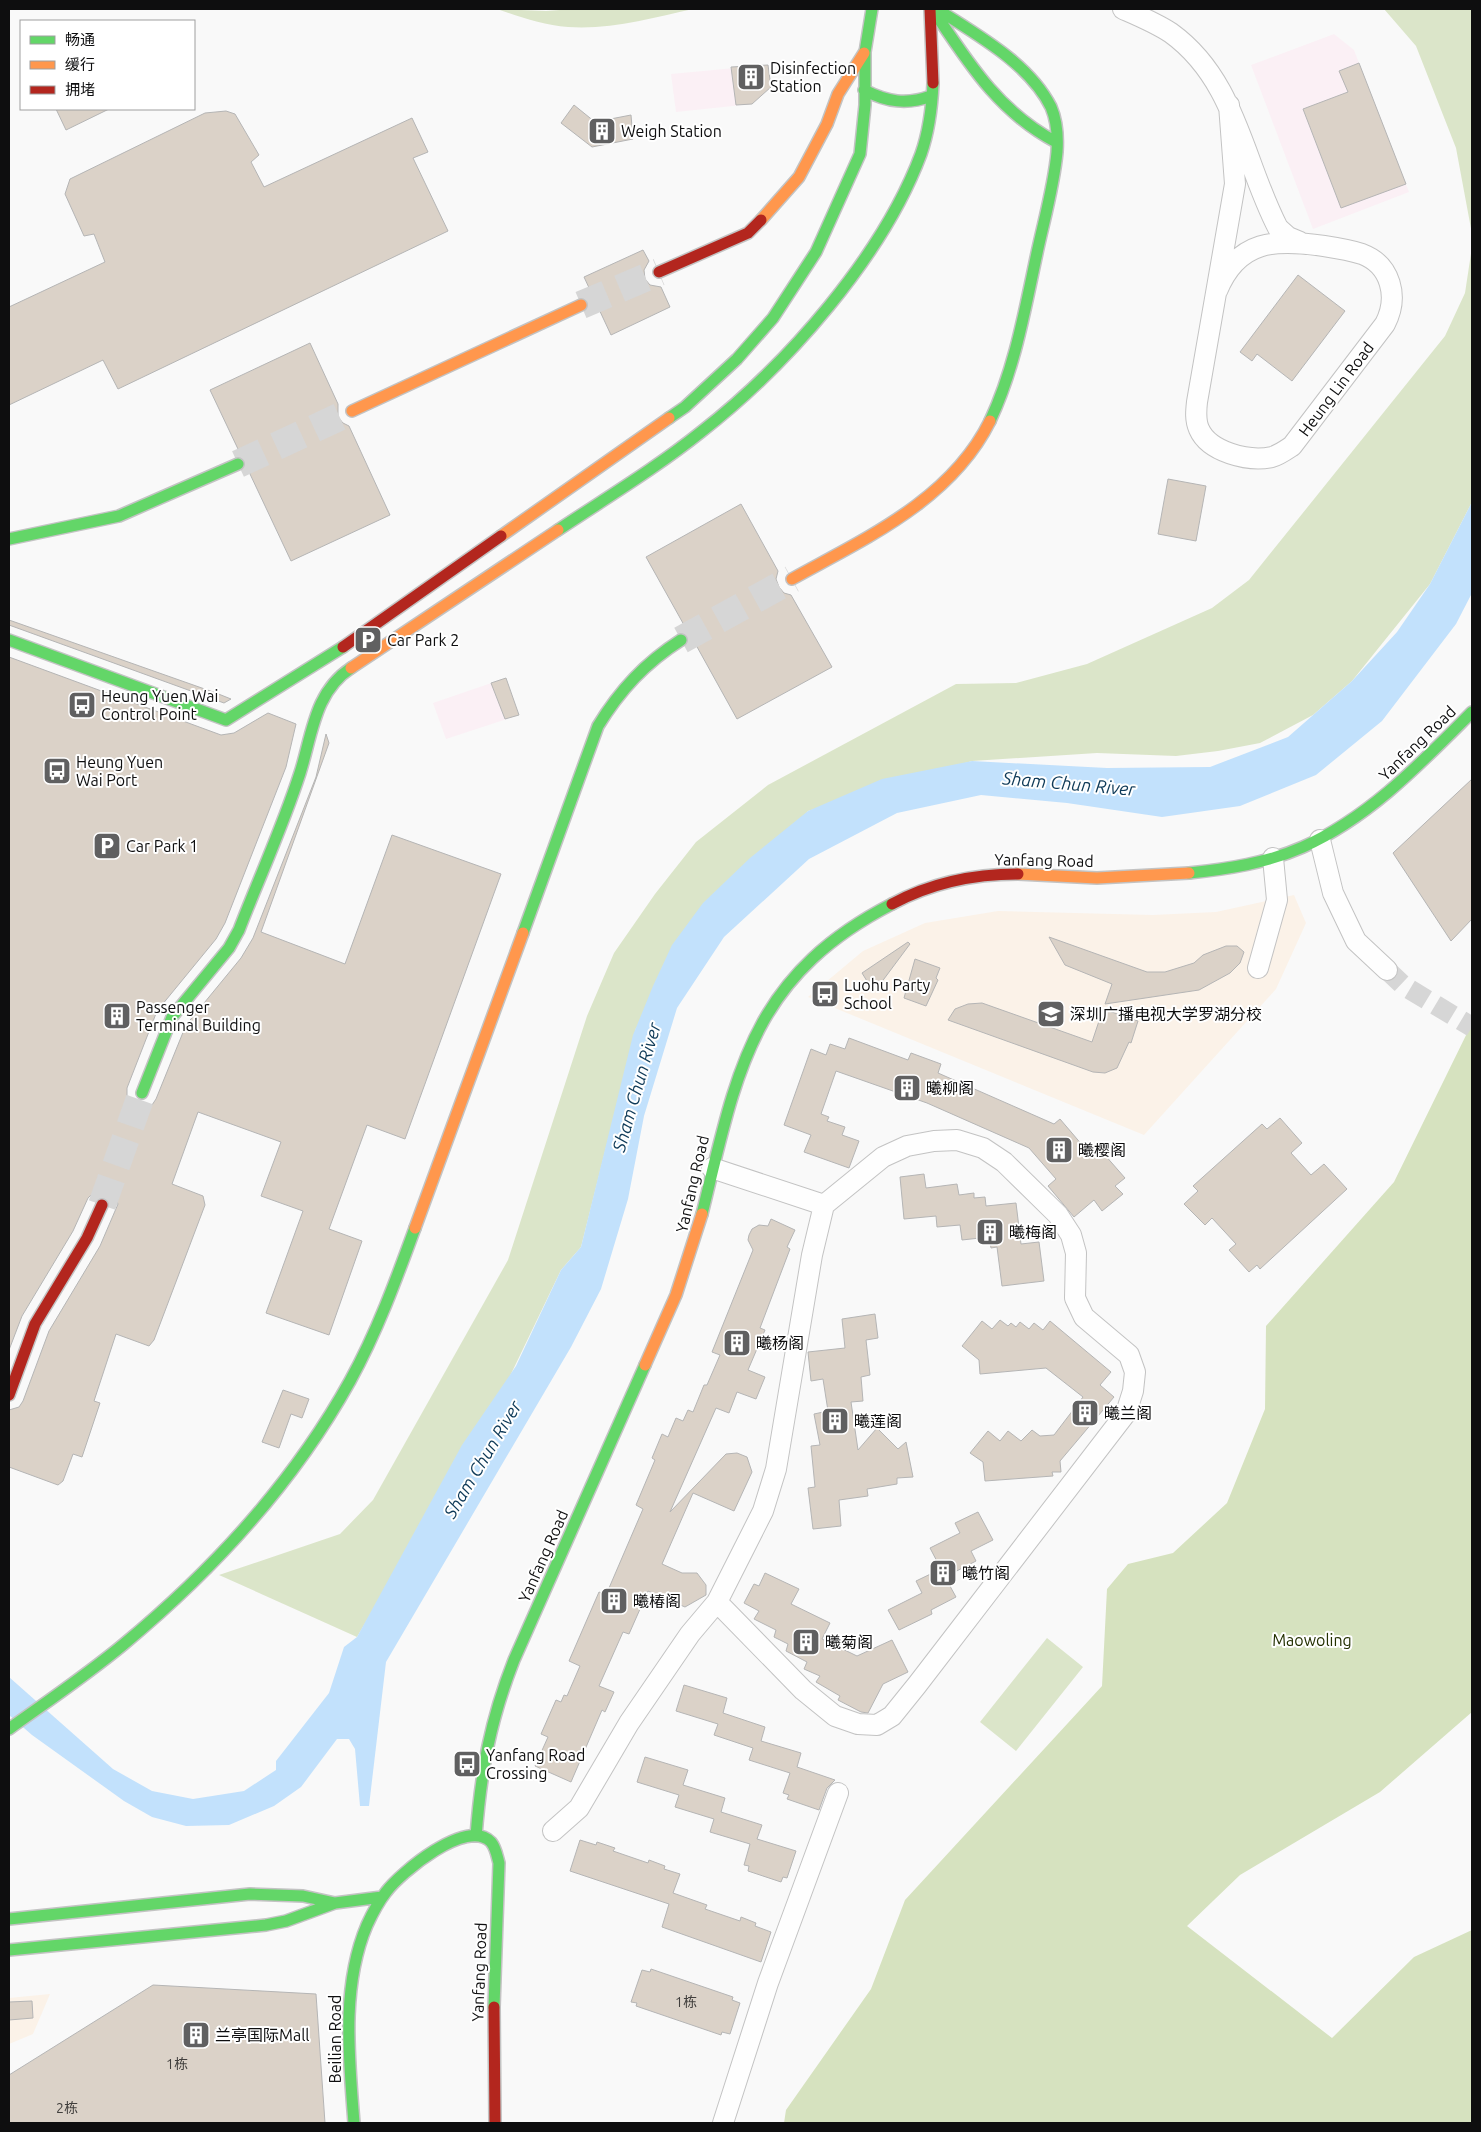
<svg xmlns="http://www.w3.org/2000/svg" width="1481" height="2132" font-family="Ubuntu,'Noto Sans SC',sans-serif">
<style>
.industrial{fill:#fbf0f5}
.education{fill:#fbf2e8}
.green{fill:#dbe5c9}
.forest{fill:#d6e2bf}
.water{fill:#c2e1fc}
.building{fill:#dbd2c8;stroke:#b5b5b5}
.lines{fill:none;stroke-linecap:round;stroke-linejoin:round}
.street-tunnel{stroke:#d6d6d6;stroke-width:20;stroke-dasharray:20 10;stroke-linecap:butt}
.highway-tunnel{stroke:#d6d6d6;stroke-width:28;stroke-dasharray:28 14;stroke-linecap:butt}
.street-casing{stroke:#c3c3c3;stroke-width:22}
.fast-casing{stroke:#c3c3c3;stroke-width:14}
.slow-casing{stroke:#c3c3c3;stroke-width:14}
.jam-casing{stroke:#c3c3c3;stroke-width:14}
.street{stroke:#fefefe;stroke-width:20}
.fast{stroke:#63d668;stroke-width:11}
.slow{stroke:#ff974d;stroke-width:11}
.jam{stroke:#b3261e;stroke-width:11}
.labels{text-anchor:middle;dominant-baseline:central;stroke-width:4;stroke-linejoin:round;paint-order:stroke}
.number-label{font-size:14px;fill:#413f3d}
.poi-label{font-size:16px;fill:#0e0e0f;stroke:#fff;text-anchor:start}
.street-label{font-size:16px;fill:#0e0e0f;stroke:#fff}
.park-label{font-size:16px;fill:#233000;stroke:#fff}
.water-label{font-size:18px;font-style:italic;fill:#0e3a58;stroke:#fff}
</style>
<rect width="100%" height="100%" fill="#f9f9f9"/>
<!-- industrial -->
<path class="industrial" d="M1334 34 1354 50 1409 192 1313 229 1251 65Z
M768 65 771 87 752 104 676 112 671 74Z
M506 678 519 715 446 739 433 703Z"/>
<!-- education -->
<path class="education" d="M1294 895 1306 923 1276 989 1144 1135 808 997 863 951 925 923 998 911 1153 915 1216 912Z
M50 1994 33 2034 9 2044V1998Z"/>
<!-- green -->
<path class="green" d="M497 9 546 11 574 9H693C653 18 610 30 568 27 543 25 520 17 497 9Z
M1384 9H1472V234L1456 148 1416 46Z
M1472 247V502L1430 584 1352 681 1313 715 1260 743 1218 751 1176 756 1097 753 972 761 808 811 636 1028 581 1247 561 1270 510 1376 357 1637 219 1575 340 1534 373 1500 508 1260 587 1016 614 953 655 894 696 842 768 785 956 684 1016 683 1087 664 1212 608 1249 580 1445 336 1465 293Z
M1047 1638 1083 1667 1016 1751 980 1722Z"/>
<!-- forest -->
<path class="forest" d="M1472 1023V1712L1380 1792 1240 1875 1187 1926 1332 2038 1414 1957 1472 1930V2123H784L786 2110 871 1989 905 1900 1102 1686 1107 1589 1128 1564 1173 1553 1227 1503 1265 1409 1266 1326 1394 1182Z"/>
<!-- water -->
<path class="water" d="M1472 502V593L1456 624 1382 721 1316 775 1240 806 1162 817 1067 803 981 795 897 813 809 859 724 937 677 1008 644 1116 628 1199 601 1289 571 1347 386 1662 369 1806H360L355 1749 349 1739H337L301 1787 274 1806 229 1825 186 1826 152 1817 124 1801 32 1735 9 1715V1677L113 1769 152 1791 193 1799 244 1791 276 1770V1761L329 1693 344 1647 357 1637 462 1445 516 1366 561 1270 581 1247 633 1035 653 986 672 945 703 903 750 858 808 811 882 779 972 761 1107 768 1210 767 1288 737 1352 681 1397 632 1430 584Z"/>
<!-- building -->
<path class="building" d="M1359 63 1406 184 1341 208 1303 109 1348 92 1339 71Z
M768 65 771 87 752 104 736 105 731 67Z
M574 105 595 122 631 115 633 139 592 147 561 123Z
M56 109H109L66 130Z
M226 111 235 114 259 155 251 162 264 187 412 118 428 152 413 158 448 231 118 389 103 360 9 405V307L105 262 94 234 84 236 65 194 70 179 205 113Z
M643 250 649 261 644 270 645 279 650 285 661 287 670 307 611 335 584 277Z
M1298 275 1345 311 1292 381 1257 354 1252 361 1240 352Z
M310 343 338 404V417L343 423 349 426 390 515 291 561 250 474 253 466 252 457 247 451 238 449 210 390Z
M1168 479 1206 486 1196 541 1158 534Z
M741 504 778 571 776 579 779 587 784 593 791 595 832 667 737 719 696 645 694 632 684 625 646 557Z
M9 620 216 693 231 699 224 703 9 625Z
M9 657 221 735 234 733 268 713 296 724 286 767 225 923 216 939 157 1011 127 1088V1096L130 1103 136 1107 145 1108 152 1105 156 1099 186 1025 241 958 253 938 316 777 326 734 329 743 261 932 345 964 392 835 501 874 405 1139 367 1125 329 1229 362 1241 329 1335 266 1313 303 1211 261 1196 281 1142 198 1112 172 1184 203 1196 205 1205 154 1340 149 1346 116 1334 94 1401 100 1403 82 1457 73 1454 63 1481 58 1485 9 1467V1410L19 1407 23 1401 49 1331 100 1246 118 1204 114 1196 108 1191 100 1190 93 1193 88 1198 73 1231 22 1316 9 1350Z
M506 678 519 715 505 719 491 683Z
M1472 779V919L1451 941 1393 853Z
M1049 937 1147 972H1165L1194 963 1203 955 1226 946H1237L1244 952 1240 963 1230 973 1199 990 1105 1004 1112 984 1065 965Z
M908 942 910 944 878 987 870 986 862 973Z
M915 959 940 968 936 978 938 980 926 1006 904 998Z
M982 1003 1092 1042 1103 1009 1138 1021 1131 1043 1129 1042 1117 1068 1105 1073 1093 1072 948 1020 955 1009 968 1004Z
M849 1038 908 1060 911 1053 941 1064 938 1073 1054 1124 1060 1119 1089 1153 1097 1146 1125 1178 1115 1186 1123 1194 1102 1211 1094 1200 1074 1217 1048 1186 1056 1179 1029 1148 927 1103 836 1071 821 1114 829 1117 827 1121 845 1127 842 1135 859 1141 849 1168 804 1152 811 1135 784 1125 811 1049 826 1055 830 1044 845 1049Z
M1280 1118 1302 1143 1291 1153 1311 1175 1324 1164 1347 1189 1260 1269 1257 1265 1249 1272 1229 1250 1236 1244 1212 1218 1205 1225 1184 1204 1198 1191 1193 1186 1262 1124 1267 1129Z
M924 1174 926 1188 957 1184 959 1195 974 1193V1198L985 1197 986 1206 1016 1203 1021 1244 1039 1242 1044 1281 1002 1286 997 1247 991 1248 989 1237 962 1240 960 1225 937 1227 936 1216 904 1219 900 1177Z
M771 1219 795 1230 787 1247 790 1249 760 1328 765 1330 748 1370 765 1377 756 1399 737 1392 729 1413 716 1408 670 1512 726 1454 737 1453 747 1457 752 1472 734 1511 693 1493 662 1564 682 1573H697L706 1585V1595L685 1607 648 1591 629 1634 623 1632 599 1686 614 1692 605 1712 602 1710 571 1782 535 1766 548 1737 541 1734 556 1700 561 1702 564 1695 567 1696 580 1666 569 1661 599 1592 606 1595 643 1509 636 1505 655 1460 652 1458 662 1434 668 1437 676 1418 683 1421 688 1410 693 1412 704 1385H707L720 1355 712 1352 753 1250 748 1240 749 1235 752 1229 759 1225 768 1226Z
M875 1314 878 1338 866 1340 870 1375 861 1377 863 1401 851 1402 858 1450 877 1428 898 1449 906 1442 913 1477 897 1478V1484L867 1489 868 1496 839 1500 841 1526 813 1529 808 1488 815 1487 811 1446 820 1445 814 1414 828 1411 823 1379 811 1381 808 1352 845 1348 842 1319Z
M1000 1320 1008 1326 1011 1323 1016 1327 1020 1322 1029 1329 1034 1323 1043 1330 1050 1321 1111 1372 1100 1385 1114 1397 1060 1461 1061 1472H1052L1053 1476 985 1481 983 1462 970 1453 988 1431 1000 1441 1008 1431 1021 1441 1032 1430 1040 1436 1054 1435 1083 1397 1046 1368 980 1374 979 1360 962 1346 982 1321 992 1329Z
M283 1390 309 1399 302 1418 291 1414 279 1448 262 1442Z
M978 1512 993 1540 971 1551 976 1561 945 1577 956 1597 931 1610 932 1614 899 1630 888 1610 922 1593 916 1581 941 1569 930 1548 960 1533 955 1523Z
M765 1573 799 1589 791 1604 830 1623 822 1639 857 1656 892 1640 908 1672 883 1684 868 1713 861 1712 838 1700 840 1696 816 1682 820 1676 804 1669 807 1662 786 1651 788 1644 774 1637 776 1630 754 1619 759 1611 744 1603 754 1584 759 1586Z
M684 1685 727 1698 723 1713 765 1727 761 1741 801 1753 797 1767 835 1780 827 1788 819 1810 787 1799 789 1795 783 1793 790 1773 749 1760 753 1748 714 1735 718 1724 676 1711Z
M645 1757 688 1770 683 1785 725 1798 721 1812 762 1825 757 1839 796 1851 787 1878 783 1877 781 1882 748 1871 749 1866 744 1865 750 1844 710 1832 714 1819 675 1807 679 1795 637 1782Z
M580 1840 596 1845 597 1842 615 1848 613 1851 648 1863 649 1860 665 1866 664 1869 680 1874 673 1893 707 1905 705 1909 740 1921 741 1917 756 1923 755 1926 771 1932 761 1962 662 1927 669 1904 570 1871Z
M651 1969 733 1997 732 2000 740 2003 730 2034 722 2032 721 2035 636 2006 637 2003 631 2002 642 1970 650 1972Z
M153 1985 316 1994 325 2123H9V2075Z
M32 2001 33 2018 9 2020V2002Z"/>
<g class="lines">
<!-- street-tunnel -->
<path class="street-tunnel" d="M1387 970 1404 986 1472 1027"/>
<!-- highway-tunnel -->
<path class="highway-tunnel" d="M581 305 659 272
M238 464 352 411
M681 640 792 579
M102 1205 142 1093"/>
<defs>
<path id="street" d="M1123 9C1139 16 1156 23 1171 33 1236 80 1243 161 1278 228L1288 237 1300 242
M1217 291C1238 239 1276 239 1324 246 1337 248 1350 250 1362 254 1391 265 1399 297 1385 324L1292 446C1286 450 1279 455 1272 457 1248 462 1209 452 1199 429 1195 420 1196 411 1197 402L1235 184 1229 105
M1320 840 1333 893 1356 941 1387 970
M1258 968 1277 900 1273 858
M712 1168 824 1205
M553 1831 579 1808 629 1723 690 1634 717 1602 763 1511 776 1469 812 1255 824 1205 883 1157 907 1146 934 1141 957 1140 983 1148 1004 1162 1058 1215 1071 1235 1076 1253 1075 1298 1084 1317 1129 1355 1135 1372 1133 1391 1126 1413 917 1685 892 1716 877 1725 858 1724 835 1716 803 1690 717 1602
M723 2123 768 1983 838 1793"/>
<path id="fast" d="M937 9C977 35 1029 63 1051 107 1057 121 1058 137 1057 152 1054 186 1044 220 1037 253 1025 309 1015 368 990 421
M937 16C971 67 1001 113 1056 142
M864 90C887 102 907 105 931 96
M669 418 685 407 737 359 773 318 816 252 860 154 865 105V52L872 9
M558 530C606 498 656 468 701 432 787 365 883 256 921 154 929 131 932 107 933 83
M9 539 119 516 238 464
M9 640 226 720 343 647
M1189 873C1228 869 1267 863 1303 847 1370 817 1421 763 1472 712
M523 933 598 726C620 690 645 663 681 640
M142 1093 172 1017 229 948 239 930C259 878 283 826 300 773 312 736 314 692 351 668
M702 1214C737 1073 750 977 892 904
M9 1729C48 1701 88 1674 124 1644 213 1570 294 1482 350 1381 377 1332 396 1280 415 1228
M476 1836C481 1771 490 1721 514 1660L645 1365
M9 1919 250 1894 303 1896 335 1903
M9 1950 266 1925 286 1921 335 1903 382 1897
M354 2123C349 2058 341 1986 367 1925 372 1914 379 1901 386 1892 400 1873 467 1817 491 1842 496 1848 497 1856 499 1863L494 2007"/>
<path id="slow" d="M761 220 799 177 827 124 838 94 864 53
M352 411 581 305
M501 536 669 418
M792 579C866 538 951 500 990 421
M351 668 558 530
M1018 874 1097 878 1189 873
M415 1228 523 933
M645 1365 676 1295 702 1214"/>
<path id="jam" d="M930 9 933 83
M659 272 748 233 761 220
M343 647 501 536
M892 904C931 883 974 874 1018 874
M9 1395 35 1324 87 1238 102 1205
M494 2007 495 2123"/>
</defs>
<!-- street casing -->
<use href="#street" class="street-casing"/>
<!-- fast casing -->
<use href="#fast" class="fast-casing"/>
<!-- slow casing -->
<use href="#slow" class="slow-casing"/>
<!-- jam casing -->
<use href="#jam" class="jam-casing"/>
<!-- street -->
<use href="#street" class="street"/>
<!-- fast -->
<use href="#fast" class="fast"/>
<!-- slow -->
<use href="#slow" class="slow"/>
<!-- jam -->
<use href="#jam" class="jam"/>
</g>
<!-- icons -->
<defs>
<symbol id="building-square" viewBox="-11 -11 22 22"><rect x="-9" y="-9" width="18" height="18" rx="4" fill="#606061" stroke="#fff"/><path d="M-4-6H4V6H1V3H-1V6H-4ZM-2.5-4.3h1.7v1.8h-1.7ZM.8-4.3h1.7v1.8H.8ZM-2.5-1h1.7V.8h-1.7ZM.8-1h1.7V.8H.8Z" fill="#fff"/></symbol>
<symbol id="parking-square" viewBox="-11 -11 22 22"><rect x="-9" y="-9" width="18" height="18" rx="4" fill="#606061" stroke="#fff"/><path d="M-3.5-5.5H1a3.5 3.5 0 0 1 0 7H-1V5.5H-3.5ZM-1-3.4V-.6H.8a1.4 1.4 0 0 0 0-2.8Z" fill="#fff"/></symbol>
<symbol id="bus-square" viewBox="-11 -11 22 22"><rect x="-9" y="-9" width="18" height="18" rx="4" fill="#606061" stroke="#fff"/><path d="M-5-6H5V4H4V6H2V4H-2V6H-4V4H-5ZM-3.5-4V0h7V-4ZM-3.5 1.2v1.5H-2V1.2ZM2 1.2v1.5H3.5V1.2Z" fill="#fff"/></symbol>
<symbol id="school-square" viewBox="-11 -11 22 22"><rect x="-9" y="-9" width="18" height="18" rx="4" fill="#606061" stroke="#fff"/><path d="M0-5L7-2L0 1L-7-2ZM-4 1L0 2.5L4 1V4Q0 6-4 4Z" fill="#fff"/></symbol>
</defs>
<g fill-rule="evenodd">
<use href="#building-square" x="735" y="61" width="32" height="32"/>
<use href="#building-square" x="586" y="115" width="32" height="32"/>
<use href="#parking-square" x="352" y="624" width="32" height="32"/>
<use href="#bus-square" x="66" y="689" width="32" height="32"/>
<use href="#bus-square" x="41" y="755" width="32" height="32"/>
<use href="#parking-square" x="91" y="830" width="32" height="32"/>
<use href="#bus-square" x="809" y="978" width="32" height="32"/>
<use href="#school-square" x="1035" y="998" width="32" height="32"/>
<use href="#building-square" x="101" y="1000" width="32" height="32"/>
<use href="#building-square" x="891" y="1072" width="32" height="32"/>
<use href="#building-square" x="1043" y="1134" width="32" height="32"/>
<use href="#building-square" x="974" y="1216" width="32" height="32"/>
<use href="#building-square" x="721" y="1327" width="32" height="32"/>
<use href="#building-square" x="1069" y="1397" width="32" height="32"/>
<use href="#building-square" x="819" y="1405" width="32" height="32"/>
<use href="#building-square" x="927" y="1557" width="32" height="32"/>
<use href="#building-square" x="598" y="1585" width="32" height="32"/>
<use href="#building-square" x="790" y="1626" width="32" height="32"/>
<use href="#bus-square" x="451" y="1748" width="32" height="32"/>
<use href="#building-square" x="180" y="2019" width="32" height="32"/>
</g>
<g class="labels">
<!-- number labels -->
<g class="number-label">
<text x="686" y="2002">1栋</text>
<text x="177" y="2064">1栋</text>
<text x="67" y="2108">2栋</text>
</g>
<!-- poi labels -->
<g class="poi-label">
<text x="770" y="68">Disinfection<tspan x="770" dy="18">Station</tspan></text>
<text x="621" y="131">Weigh Station</text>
<text x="387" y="640">Car Park 2</text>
<text x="101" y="696">Heung Yuen Wai<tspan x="101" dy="18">Control Point</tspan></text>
<text x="76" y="762">Heung Yuen<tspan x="76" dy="18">Wai Port</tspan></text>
<text x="126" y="846">Car Park 1</text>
<text x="844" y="985">Luohu Party<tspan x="844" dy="18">School</tspan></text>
<text x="136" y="1007">Passenger<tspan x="136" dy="18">Terminal Building</tspan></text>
<text x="1070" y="1014">深圳广播电视大学罗湖分校</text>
<text x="926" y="1088">曦柳阁</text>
<text x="1078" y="1150">曦樱阁</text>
<text x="1009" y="1232">曦梅阁</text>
<text x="756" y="1343">曦杨阁</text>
<text x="1104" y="1413">曦兰阁</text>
<text x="854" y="1421">曦莲阁</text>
<text x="962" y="1573">曦竹阁</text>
<text x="633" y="1601">曦椿阁</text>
<text x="825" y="1642">曦菊阁</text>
<text x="486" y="1755">Yanfang Road<tspan x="486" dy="18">Crossing</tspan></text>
<text x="215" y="2035">兰亭国际Mall</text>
</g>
<!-- street labels -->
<g class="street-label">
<text transform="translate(1336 389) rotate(-53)">Heung Lin Road</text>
<text transform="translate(1417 743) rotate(-44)">Yanfang Road</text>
<text transform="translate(1044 860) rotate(1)">Yanfang Road</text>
<text transform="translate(692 1184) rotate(-77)">Yanfang Road</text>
<text transform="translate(543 1556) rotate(-66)">Yanfang Road</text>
<text transform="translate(479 1972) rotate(-88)">Yanfang Road</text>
<text transform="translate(335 2039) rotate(-90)">Beilian Road</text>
</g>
<!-- park labels -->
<g class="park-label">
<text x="1312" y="1640">Maowoling</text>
</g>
<!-- water labels -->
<g class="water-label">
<text transform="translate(1069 783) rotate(5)">Sham Chun River</text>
<text transform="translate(636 1087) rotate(-74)">Sham Chun River</text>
<text transform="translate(482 1459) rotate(-59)">Sham Chun River</text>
</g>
</g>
<!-- border -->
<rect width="1481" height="2132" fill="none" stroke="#0e0e0f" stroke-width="20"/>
<!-- legend -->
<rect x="20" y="20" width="175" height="90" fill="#ffffff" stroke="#9f9f9f"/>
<rect x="30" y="36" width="25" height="8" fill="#63d668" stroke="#9f9f9f"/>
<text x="65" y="45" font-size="15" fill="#0e0e0f">畅通</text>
<rect x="30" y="61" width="25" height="8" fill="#ff974d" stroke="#9f9f9f"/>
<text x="65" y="70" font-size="15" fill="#0e0e0f">缓行</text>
<rect x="30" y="86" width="25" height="8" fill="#b3261e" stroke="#9f9f9f"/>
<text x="65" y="95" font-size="15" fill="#0e0e0f">拥堵</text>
</svg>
